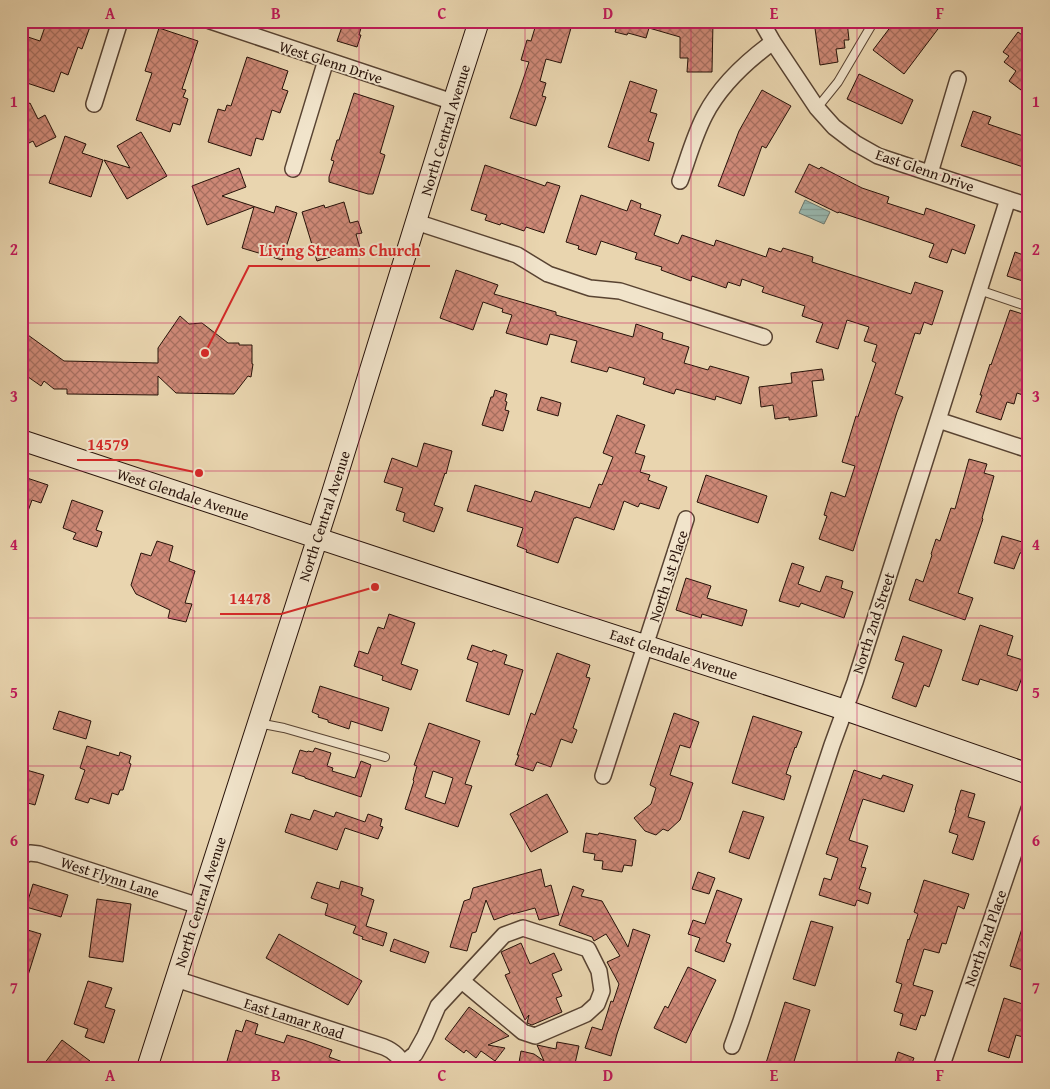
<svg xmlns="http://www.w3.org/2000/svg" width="1050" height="1089" font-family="'Gentium Book Plus',serif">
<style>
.water{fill:url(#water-rules);stroke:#6b766d}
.building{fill:url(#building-cross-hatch);stroke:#271209;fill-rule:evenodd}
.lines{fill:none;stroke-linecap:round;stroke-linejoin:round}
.lane-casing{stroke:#584332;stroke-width:10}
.street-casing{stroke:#584332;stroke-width:18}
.secondary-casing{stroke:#271209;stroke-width:22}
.lane{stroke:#f1e4cb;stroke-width:8}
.street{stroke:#f1e4cb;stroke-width:15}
.secondary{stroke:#f1e4cb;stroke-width:20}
.grid{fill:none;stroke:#c2185b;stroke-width:1;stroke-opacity:0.55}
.labels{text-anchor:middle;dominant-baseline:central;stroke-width:4;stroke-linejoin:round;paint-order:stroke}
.street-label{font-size:15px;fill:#271209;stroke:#f1e4cb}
.leader{fill:none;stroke:#d62828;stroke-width:2}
.callout-dot{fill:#d62828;stroke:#f1e4cb;stroke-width:2}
.callout-label{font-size:16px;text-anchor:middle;font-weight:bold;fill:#d62828;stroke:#f1e4cb;stroke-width:4;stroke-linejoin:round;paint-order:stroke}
.neatline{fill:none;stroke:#c2185b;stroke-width:2}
.grid-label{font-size:16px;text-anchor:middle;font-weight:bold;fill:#c2185b}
</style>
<defs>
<pattern id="water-rules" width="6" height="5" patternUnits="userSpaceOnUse" patternTransform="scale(1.25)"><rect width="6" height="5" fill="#98b8b0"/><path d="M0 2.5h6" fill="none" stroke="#839d96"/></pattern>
<pattern id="building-cross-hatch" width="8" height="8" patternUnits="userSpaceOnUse" patternTransform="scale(1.25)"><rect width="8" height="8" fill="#ce8977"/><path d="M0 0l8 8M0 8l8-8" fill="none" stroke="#a76f60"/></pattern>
</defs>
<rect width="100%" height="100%" fill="#e9d5af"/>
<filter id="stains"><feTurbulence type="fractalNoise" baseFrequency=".004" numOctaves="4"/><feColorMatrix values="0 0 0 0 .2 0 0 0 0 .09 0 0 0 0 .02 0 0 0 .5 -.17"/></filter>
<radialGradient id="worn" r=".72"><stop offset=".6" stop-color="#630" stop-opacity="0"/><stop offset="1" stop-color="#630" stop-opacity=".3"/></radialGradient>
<!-- water -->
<path class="water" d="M805 200 830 212 824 224 799 213Z"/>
<!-- building -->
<path class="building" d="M47 21H83L91 24 82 49 78 47 68 75 61 72 54 92 21 81V59L28 37 40 41Z
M344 21H363L359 35H361L357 47 337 41Z
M537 21H573L561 63 546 59 540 81 546 83 542 96 546 97 536 126 510 118 529 62 521 60 527 40 531 41Z
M599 21H713L712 72H687L688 58H680V37L649 28 646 38 628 33 627 35 615 32 616 29 599 24Z
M814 21H847L849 40H844L845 48 836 49 838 62 820 65Z
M895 21H944L904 74 873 50Z
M159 28 198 41 182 89 186 90 183 97 188 99 180 125 173 123 170 132 136 120 152 73 145 71Z
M1018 32 1029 40V96L1009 81 1016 71 1004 62 1009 56 1003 52Z
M247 57 288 71 282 89 288 91 280 113 272 110 263 140 256 138 251 156 208 142 218 109 225 111 227 105 231 106Z
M859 74 913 100 902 124 847 99Z
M630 81 657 90 650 112 657 114 648 141 654 143 649 161 608 147Z
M762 90 791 106 766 148 762 146 744 196 718 186 739 131Z
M354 93 394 106 380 153 385 155 373 194H368L329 182V177L334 161 331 160 337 140H339Z
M30 103 38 119 45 115 56 137 36 147 33 141 21 147V107Z
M973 111 991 117 988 124 1029 138V169L961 146Z
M141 132 167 176 127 199 104 160 130 168 117 146Z
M65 136 86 144 82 153 103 160 91 197 49 183Z
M809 164 819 169 821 167 862 188 889 197 887 203 924 215 926 208 975 225 965 254 952 249 947 263 929 257 934 244 839 212 838 213 795 192Z
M485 165 545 186 547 182 560 186 544 233 526 227 524 231 501 223 500 225 485 220 487 215 471 210Z
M239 168 246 187 222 196 274 213 276 206 297 213 282 260 242 248 254 207 207 225 192 186Z
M581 195 627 211 631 200 641 204 640 208 661 215 654 235 678 244 682 235 714 246 716 240 766 257 769 248 781 252 783 248 813 257 812 262 911 294 915 282 943 291 932 325 924 322 920 334 915 333 895 394 903 397 897 412 853 551 819 539 827 516 824 515 831 492 845 497 855 466 842 462 856 416 858 417 876 363 872 361 877 345 864 341 869 327 847 320 838 349 816 342 823 323 802 316 805 306 762 292 764 287 742 279 740 286 728 282 726 288 692 276 691 281 661 270 662 267 635 259 637 253 601 241 596 255 578 249 579 246 566 242Z
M344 202 350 223 358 221 362 233 356 234 360 248 317 261 302 212 324 205 325 208Z
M1015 252 1029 257V283L1007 276Z
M456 270 498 285 494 294 556 312V315L633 337 636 324 663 333 662 339 689 347 684 363 708 370 710 366 749 377 741 404 716 396 715 400 676 389 674 394 643 384 645 378 609 367 607 372 571 362 577 341 550 334 547 345 506 333 512 315 502 312 503 309 483 302 473 330 440 318Z
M1010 310 1029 316V388L1026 396 1017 393 1014 404 1007 402 1001 420 976 412 982 395H980L990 364 991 365Z
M180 316 189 324 202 323 228 343H239V345H252V364H253L251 377 248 376 234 394 176 393 158 376V395L67 394V389H54L44 381 41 386 21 372V330L64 361 158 363V348Z
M822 369 824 380 812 381 817 416 789 420V417L775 419 773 405 761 407 759 387 792 383 791 373Z
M495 390 507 394 505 401 507 402 505 410 509 411 503 431 482 425 491 397H493Z
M541 397 561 403 558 416 537 410Z
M617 415 645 425 635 453 645 456 640 472 650 475 648 480 667 487 659 509 640 503 638 507 624 501 614 530 576 517V518H574L558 563 526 552 527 550 517 546 523 528 467 511 475 485 531 502 535 491 590 508 599 484 602 485 613 457 603 453Z
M424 443 452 451 446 474 445 473 434 505 443 508 434 532 403 521 405 513 396 510 403 488 384 482 392 458 417 467Z
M969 459 987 464 984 473 994 476 982 518 983 519 958 593 973 598 965 620 909 600 916 579 923 582 932 555 931 554 936 539 940 541 951 508 955 509Z
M706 475 767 496 758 523 697 502Z
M21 476 48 485 41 503 32 500 23 525H21Z
M72 500 103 511 96 530 102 532 97 547 73 539 76 533 63 528Z
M1002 536 1029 544V551L1020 553 1014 569 994 563Z
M157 541 173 546 169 561 195 571 185 603 192 604 186 622 168 618 170 610 136 594 131 585 141 553 151 556Z
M792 563 804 567 798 584 820 592 826 576 843 581 841 588 853 592 844 618 801 603 799 607 779 601Z
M686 578 711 586 707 598 747 610 742 626 702 614 701 618 676 610Z
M389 614 415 623 401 664 418 670 411 690 382 680 383 676 354 666 359 651 368 654 378 627 384 629Z
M980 625 1013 636 1007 655 1029 662V676L1023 675 1017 691 980 679 978 685 962 680Z
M903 636 942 650 929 687 924 685 916 707 892 698 904 663 895 660Z
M472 645 492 652 493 650 507 655 504 664 523 670 509 715 466 701 478 663 467 659Z
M557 653 590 665 586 677 590 678 573 728 577 730 572 743 561 739 551 767 537 762 533 771 515 765 519 755H517L531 713 535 715Z
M320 686 389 708 382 731 351 721 349 729 328 722V720L318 717 319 715 312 712Z
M59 711 91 721 86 739 53 729Z
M674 713 699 722 690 748 680 745 670 775 693 783 680 820 668 831 663 829 656 835 645 831 634 818 651 804 656 788 650 785Z
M753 716 802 732 796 748 795 747 786 774 791 776 784 800 732 783Z
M429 723 480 741 465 784 472 786 458 827 405 809 414 781 413 780 417 766 414 765ZM433 771 453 778 445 804 425 797Z
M87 746 119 756 120 752 131 756 129 763 131 764 123 790H120L118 795 112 793 109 804 90 798 88 803 75 799 85 770 80 768Z
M315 748 331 753 327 766 333 768 332 771 355 778 361 761 371 765 361 797 305 778V777L292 773 300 750 307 752 308 751 313 752Z
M23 769 44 775 35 805 21 801V776Z
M854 770 881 779 883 775 913 785 904 812 863 799 849 840 868 846 861 867 866 868 859 889 871 893 868 904 857 900 855 906 819 895 824 878 831 880 838 858 826 854Z
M961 790 975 794 968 817 985 822 973 860 952 853 958 835 949 832 956 810H955Z
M547 794 568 832 531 852 510 814Z
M314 810 334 817 336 812 365 822 368 814 382 819 380 826 383 827 378 839 345 828 337 850 285 832 291 814 310 820Z
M743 811 764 817 749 859 729 852Z
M586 833 598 835 599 833 636 840 632 866 624 865 622 872 602 869 603 861 594 860 595 854 583 852Z
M541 869 545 887 551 885 559 915 539 920 535 908 513 914V913L494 920 486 900 476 932 472 933 467 951 450 947 464 901 470 899 473 888Z
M698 872 715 878 709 894 692 889Z
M924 880 969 894 964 909 958 906 946 944 942 943 939 953 924 949 913 985 933 991 925 1016 921 1015 916 1030 900 1025 903 1014 894 1011 902 984 896 982 908 939 909 940 918 914 914 912Z
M341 881 363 888 361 895 374 900 366 926 387 933 383 946 362 939 363 937 353 933 356 926 325 915 328 904 311 898 317 882 339 889Z
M33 884 68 895 61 917 26 907Z
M573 886 584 890 581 896 602 901 628 947 633 929 650 935 617 1034 611 1056 585 1048 592 1027 602 1030 611 1001 613 1002 619 984 607 962 620 956 606 934 594 941 592 937 559 925Z
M717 890 742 899 726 942 731 944 724 962 695 951 700 938 688 934 693 920 705 924Z
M97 899 131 904 123 962 89 957Z
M1026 916H1029V972L1010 966Z
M811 921 833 927 815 986 793 979Z
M21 928 41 934 24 988H21Z
M279 934 362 981 348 1005 266 958Z
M394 939 429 952 425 963 390 951Z
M521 943 530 964 554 953 562 970 552 974 562 996 556 998 562 1012 532 1025 527 1023 529 1015 525 1020 505 975 510 973 501 952Z
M688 967 716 980 686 1043 654 1028 665 1006 668 1008Z
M88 981 112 988 105 1007 115 1010 104 1043 85 1037 88 1029 74 1024Z
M1004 998 1029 1006V1020L1023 1037 1016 1035 1009 1058 988 1051Z
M785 1002 810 1010 792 1068H780L766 1063Z
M469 1007 509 1036 488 1045 505 1048 495 1061 481 1051 476 1058 466 1050 464 1053 445 1039Z
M246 1020 258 1024 255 1034 284 1043 287 1035 304 1040 332 1050 329 1057 354 1066 353 1068H302L283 1062 281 1068H225L236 1030 242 1032Z
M62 1040 90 1061 85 1068H41Z
M557 1042 579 1046 574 1068H518L521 1051 534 1054 544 1061 537 1045 556 1049Z
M898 1052 914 1058 910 1068H893Z"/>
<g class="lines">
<defs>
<path id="lane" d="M817 108 838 82 874 21
M1024 204 1029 191
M979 290 1029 307
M258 723 284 728 385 757"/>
<path id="street" d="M210 21 453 102
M761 21 773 42 817 108 834 127 855 143 878 156 1029 206
M94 104 120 21
M293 169 326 60
M930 173 958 79
M680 181C688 159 694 136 705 115 720 86 747 61 773 42
M416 222 517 255 548 274 590 288 620 291 764 337
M938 420 1029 450
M603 776 686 519
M21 856 30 853 39 854 199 906
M176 979 384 1047C394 1051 401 1058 405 1068
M732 1046 741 1021 832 745 855 682 1008 199
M403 1064 415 1054 425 1036 438 1006 504 935 523 928 588 949 599 971 602 991 597 1004 586 1014 535 1036 523 1032 462 981
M941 1068 1029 809"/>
<path id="secondary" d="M21 440 444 580 845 710 1029 774
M147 1068 331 496 453 102 479 21"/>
</defs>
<!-- lane casing -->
<use href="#lane" class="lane-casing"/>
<!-- street casing -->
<use href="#street" class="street-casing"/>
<!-- secondary casing -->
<use href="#secondary" class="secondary-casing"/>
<!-- lane -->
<use href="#lane" class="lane"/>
<!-- street -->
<use href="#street" class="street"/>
<!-- secondary -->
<use href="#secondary" class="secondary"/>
</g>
<!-- grid -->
<path class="grid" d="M193 21V1068M359 21V1068M525 21V1068M691 21V1068M857 21V1068M21 175H1029M21 323H1029M21 471H1029M21 618H1029M21 766H1029M21 914H1029"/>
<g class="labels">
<!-- street labels -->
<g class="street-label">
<text transform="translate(331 62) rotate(18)">West Glenn Drive</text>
<text transform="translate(445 130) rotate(-73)">North Central Avenue</text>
<text transform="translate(925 170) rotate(19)">East Glenn Drive</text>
<text transform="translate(183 494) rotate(18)">West Glendale Avenue</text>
<text transform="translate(324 516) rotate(-72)">North Central Avenue</text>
<text transform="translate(668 576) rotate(-72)">North 1st Place</text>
<text transform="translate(873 623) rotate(-72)">North 2nd Street</text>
<text transform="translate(674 654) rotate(18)">East Glendale Avenue</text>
<text transform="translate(110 877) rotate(18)">West Flynn Lane</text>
<text transform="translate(200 902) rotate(-72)">North Central Avenue</text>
<text transform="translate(985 938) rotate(-71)">North 2nd Place</text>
<text transform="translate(294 1018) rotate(18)">East Lamar Road</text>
</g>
</g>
<!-- callouts -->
<path class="leader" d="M205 353L249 266H430M199 473L138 460H77M375 587L281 614H220"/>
<g class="callout-dot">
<circle cx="205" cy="353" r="5"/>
<circle cx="199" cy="473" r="5"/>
<circle cx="375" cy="587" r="5"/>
</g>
<g class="callout-label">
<text x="340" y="256">Living Streams Church</text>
<text x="108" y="450">14579</text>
<text x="250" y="604">14478</text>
</g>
<!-- margin -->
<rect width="1050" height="1089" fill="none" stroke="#e9d5af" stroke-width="55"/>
<rect x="28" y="28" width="994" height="1034" class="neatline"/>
<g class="grid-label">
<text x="110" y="19">A</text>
<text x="276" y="19">B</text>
<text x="442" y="19">C</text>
<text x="608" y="19">D</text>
<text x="774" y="19">E</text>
<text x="940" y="19">F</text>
<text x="14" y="107">1</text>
<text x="1036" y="107">1</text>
<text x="14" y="255">2</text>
<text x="1036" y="255">2</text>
<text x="14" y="402">3</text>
<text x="1036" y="402">3</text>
<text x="14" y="550">4</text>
<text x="1036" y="550">4</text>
<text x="14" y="698">5</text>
<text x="1036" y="698">5</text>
<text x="14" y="846">6</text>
<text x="1036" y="846">6</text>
<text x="14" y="993">7</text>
<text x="1036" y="993">7</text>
<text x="110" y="1081">A</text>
<text x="276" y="1081">B</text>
<text x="442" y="1081">C</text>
<text x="608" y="1081">D</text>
<text x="774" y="1081">E</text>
<text x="940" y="1081">F</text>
</g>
<rect width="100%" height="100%" filter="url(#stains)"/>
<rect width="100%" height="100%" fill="url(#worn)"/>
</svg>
